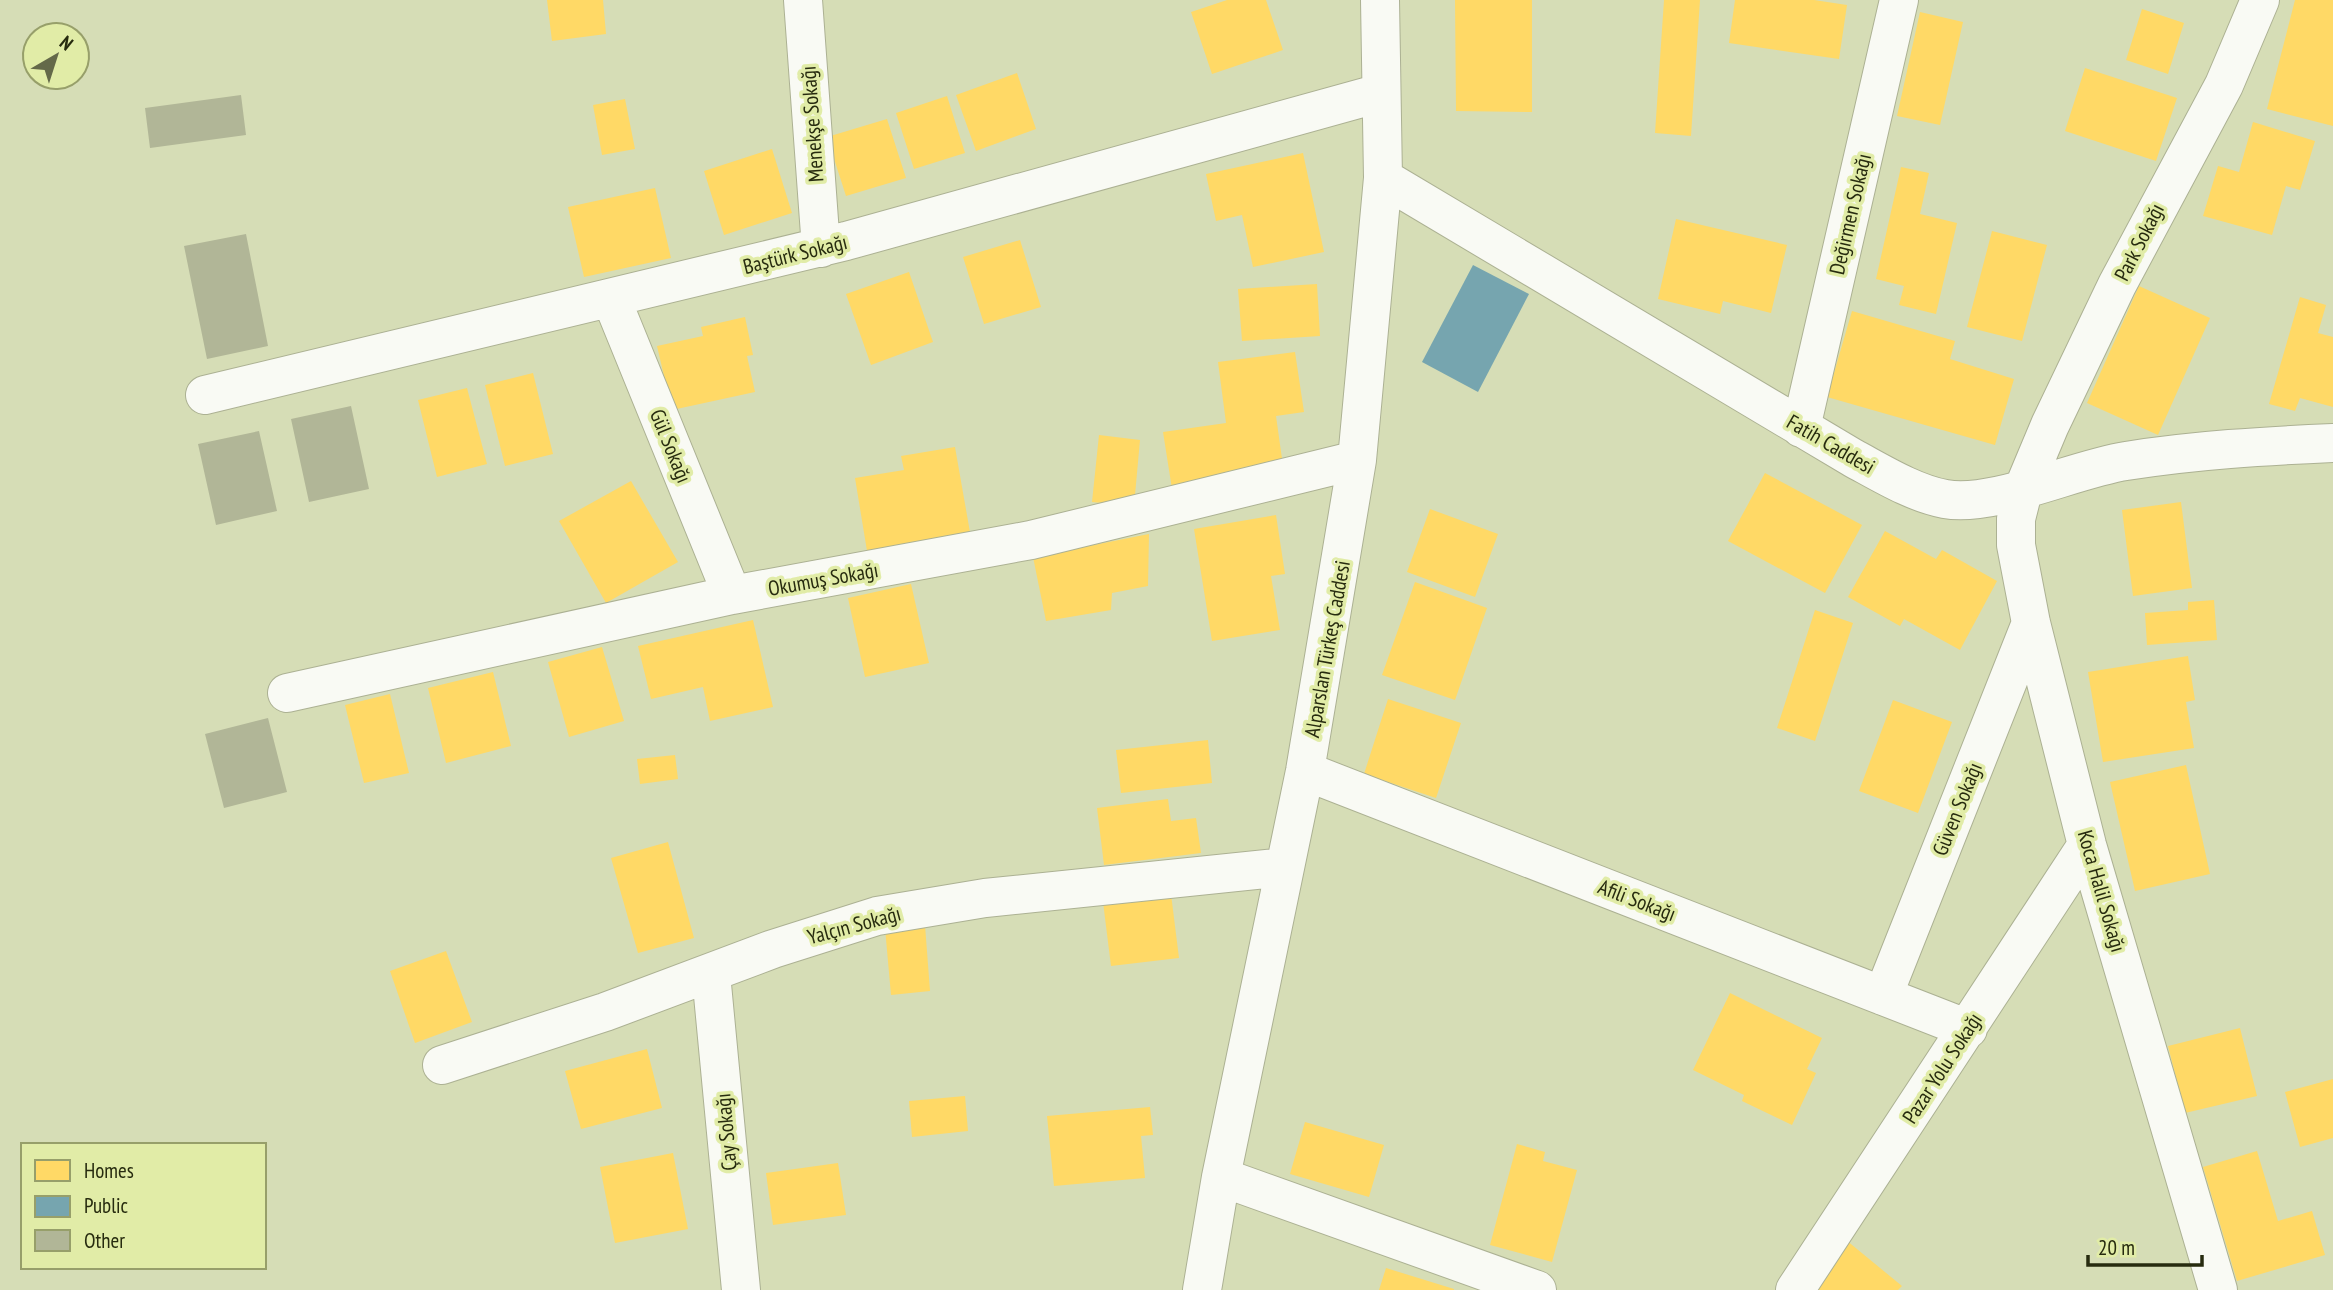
<svg xmlns="http://www.w3.org/2000/svg" width="2333" height="1290" font-family="'PT Sans Narrow',sans-serif">
<style>
.homes{fill:#ffd966}
.public{fill:#76a5af}
.building{fill:#b1b697}
.lines{fill:none;stroke-linecap:round;stroke-linejoin:round}
.minor-casing{stroke:#acb193;stroke-width:40}
.minor{stroke:#f9faf4;stroke-width:38}
.labels{text-anchor:middle;dominant-baseline:central;stroke-width:7;stroke-linejoin:round;paint-order:stroke}
.street-label{font-size:21px;fill:#272b0f;stroke:#e1eca7}
</style>
<rect width="100%" height="100%" fill="#d6ddb6"/>
<!-- homes -->
<path class="homes" d="M547 0H603L606 34 552 41Z
M1227 0H1266L1283 50 1212 74 1191 12Z
M1455 0H1532V112L1456 111Z
M1664 0H1700L1691 136 1655 133Z
M1735 0H1814L1847 5 1839 59 1729 43Z
M2295 0H2333V126L2267 109Z
M2142 9 2184 23 2168 74 2126 60Z
M1920 12 1963 22 1940 125 1897 116Z
M2085 68 2177 98 2156 161 2065 131Z
M1017 73 1036 129 976 151 956 95Z
M947 96 965 153 914 169 896 113Z
M625 99 635 149 602 155 593 105Z
M887 119 906 178 846 196 827 137Z
M2253 122 2315 141 2300 190 2286 186 2272 235 2203 216 2218 166 2239 172Z
M772 149 792 213 724 235 704 171Z
M1303 153 1324 252 1253 267 1242 215 1216 221 1206 174Z
M1901 167 1929 173 1920 214 1957 223 1936 314 1899 305 1904 286 1876 279Z
M655 188 671 258 584 277 568 207Z
M1676 219 1787 245 1771 313 1723 301 1720 314 1658 299Z
M1992 231 2047 245 2022 341 1967 327Z
M1020 240 1041 307 984 324 963 257Z
M909 272 933 342 871 365 846 294Z
M1317 284 1320 336 1242 341 1238 289Z
M2139 286 2210 318 2158 435 2087 403Z
M2300 297 2326 305 2318 333 2333 337V407L2300 398 2295 411 2269 404Z
M1852 311 1955 341 1950 359 2014 379 1995 445 1827 397Z
M745 317 753 355 747 356 755 392 672 410 657 346 703 336 701 327Z
M1295 352 1304 412 1276 416 1284 473 1172 489 1163 432 1226 423 1218 362Z
M533 373 553 454 505 466 485 385Z
M467 388 487 464 437 477 418 400Z
M1099 435 1140 440 1134 506 1092 502Z
M955 447 971 538 868 557 855 478 904 470 901 456Z
M1765 473 1862 525 1825 593 1728 541Z
M631 481 678 562 606 603 559 521Z
M2181 502 2192 588 2133 596 2122 510Z
M1430 509 1498 534 1475 597 1407 572Z
M1276 515 1285 574 1271 576 1280 630 1212 641 1194 529Z
M1885 531 1936 559 1942 550 1997 581 1960 650 1904 619 1900 626 1848 597Z
M1149 534 1148 586 1112 593 1111 610 1046 621 1033 557Z
M1415 582 1487 608 1455 700 1382 675Z
M911 584 929 663 865 677 848 598Z
M2214 600 2217 640 2147 645 2145 613 2188 610V602Z
M1815 610 1853 623 1815 741 1777 728Z
M753 620 773 707 710 721 703 687 651 699 638 646Z
M602 647 624 721 569 737 548 662Z
M2188 656 2195 700 2186 702 2194 748 2103 762 2088 672Z
M493 672 511 746 446 763 428 688Z
M390 694 409 773 364 783 345 705Z
M1388 699 1461 723 1436 798 1364 774Z
M1893 700 1952 722 1918 813 1859 791Z
M1208 740 1212 783 1121 793 1116 750Z
M675 755 678 779 640 784 637 759Z
M2186 765 2210 874 2135 891 2110 782Z
M1168 799 1171 821 1196 818 1201 853 1104 865 1097 808Z
M668 842 694 938 638 953 611 858Z
M1171 894 1179 958 1111 966 1103 902Z
M925 925 930 991 891 995 885 928Z
M446 951 472 1022 415 1043 390 971Z
M1730 993 1822 1038 1807 1069 1816 1073 1792 1125 1742 1101 1744 1095 1693 1070Z
M2240 1028 2257 1096 2185 1113 2168 1046Z
M647 1049 662 1108 581 1129 565 1071Z
M2333 1079V1138L2300 1147 2285 1092Z
M965 1096 968 1131 912 1137 909 1101Z
M1150 1107 1153 1135 1141 1136 1145 1178 1054 1186 1047 1116Z
M1305 1122 1384 1145 1369 1197 1290 1174Z
M1517 1144 1545 1152 1543 1161 1577 1170 1552 1262 1490 1245Z
M2257 1151 2278 1221 2312 1211 2325 1255 2237 1281 2203 1167Z
M673 1153 688 1229 615 1243 600 1167Z
M838 1163 846 1215 773 1225 766 1173Z
M1846 1240 1902 1286 1898 1290H1806Z
M1386 1268 1454 1289V1290H1379Z"/>
<!-- public -->
<path class="public" d="M1473 265 1529 294 1478 392 1422 362Z"/>
<!-- building -->
<path class="building" d="M241 95 246 135 150 148 145 108Z
M246 234 268 346 207 359 184 246Z
M351 406 369 489 309 502 291 419Z
M259 431 277 511 216 525 198 444Z
M268 718 287 792 224 808 205 734Z"/>
<g class="lines">
<defs>
<path id="minor" d="M803 0 821 248
M1383 178 1853 458C1881 473 1913 493 1945 499 1993 508 2074 469 2126 461 2195 450 2264 446 2333 443
M611 298 732 595
M205 395 846 241 1380 93
M1801 428 1899 0
M287 693 732 595 1031 540 1357 460
M1305 771 1968 1029
M711 974 741 1290
M1883 996 2031 623
M442 1065 605 1012 773 949 877 916 985 898 1285 867
M1221 1177 1537 1290
M1202 1290 1221 1177 1305 771 1357 460 1383 178 1380 0
M1795 1290 2087 845
M2218 1290 2087 845 2031 623 2016 545V519L2024 487 2050 425 2117 285 2224 85 2260 0"/>
</defs>
<!-- minor casing -->
<use href="#minor" class="minor-casing"/>
<!-- minor -->
<use href="#minor" class="minor"/>
</g>
<g class="labels">
<!-- street labels -->
<g class="street-label">
<text transform="translate(812 124) rotate(-94)">Menekşe Sokağı</text>
<text transform="translate(1850 214) rotate(-77)">Değirmen Sokağı</text>
<text transform="translate(2139 242) rotate(-63)">Park Sokağı</text>
<text transform="translate(795 254) rotate(-14)">Baştürk Sokağı</text>
<text transform="translate(1831 444) rotate(30)">Fatih Caddesi</text>
<text transform="translate(671 446) rotate(68)">Gül Sokağı</text>
<text transform="translate(823 579) rotate(-10)">Okumuş Sokağı</text>
<text transform="translate(1327 649) rotate(-80)">Alparslan Türkeş Caddesi</text>
<text transform="translate(1957 809) rotate(-68)">Güven Sokağı</text>
<text transform="translate(2102 891) rotate(74)">Koca Halil Sokağı</text>
<text transform="translate(1637 900) rotate(21)">Afili Sokağı</text>
<text transform="translate(854 925) rotate(-15)">Yalçın Sokağı</text>
<text transform="translate(1942 1068) rotate(-57)">Pazar Yolu Sokağı</text>
<text transform="translate(726 1132) rotate(-95)">Çay Sokağı</text>
</g>
</g>
<!-- legend -->
<rect x="21" y="1143" width="245" height="126" fill="#e1eca7" stroke="#979f6a" stroke-width="2"/>
<rect x="35" y="1160" width="35" height="21" fill="#ffd966" stroke="#979f6a" stroke-width="2"/>
<text x="84" y="1178" font-size="21" fill="#272b0f">Homes</text>
<rect x="35" y="1196" width="35" height="21" fill="#76a5af" stroke="#979f6a" stroke-width="2"/>
<text x="84" y="1213" font-size="21" fill="#272b0f">Public</text>
<rect x="35" y="1230" width="35" height="21" fill="#b1b697" stroke="#979f6a" stroke-width="2"/>
<text x="84" y="1248" font-size="21" fill="#272b0f">Other</text>
<!-- north arrow -->
<g transform="translate(56 56) rotate(39)"><circle r="33" fill="#e1eca7" stroke="#979f6a" stroke-width="2"/>
<path d="M0-5L12 26L0 18L-12 26Z" fill="#646949"/>
<text y="-10" font-size="19" font-weight="bold" text-anchor="middle" fill="#272b0f">N</text>
</g>
<!-- scale -->
<path d="M2088 1255v10h114v-10" fill="none" stroke="#272b0f" stroke-width="3.5"/>
<text x="2098" y="1255" font-size="21" fill="#272b0f" stroke="#e1eca7" stroke-width="5" paint-order="stroke">20 m</text>
</svg>
